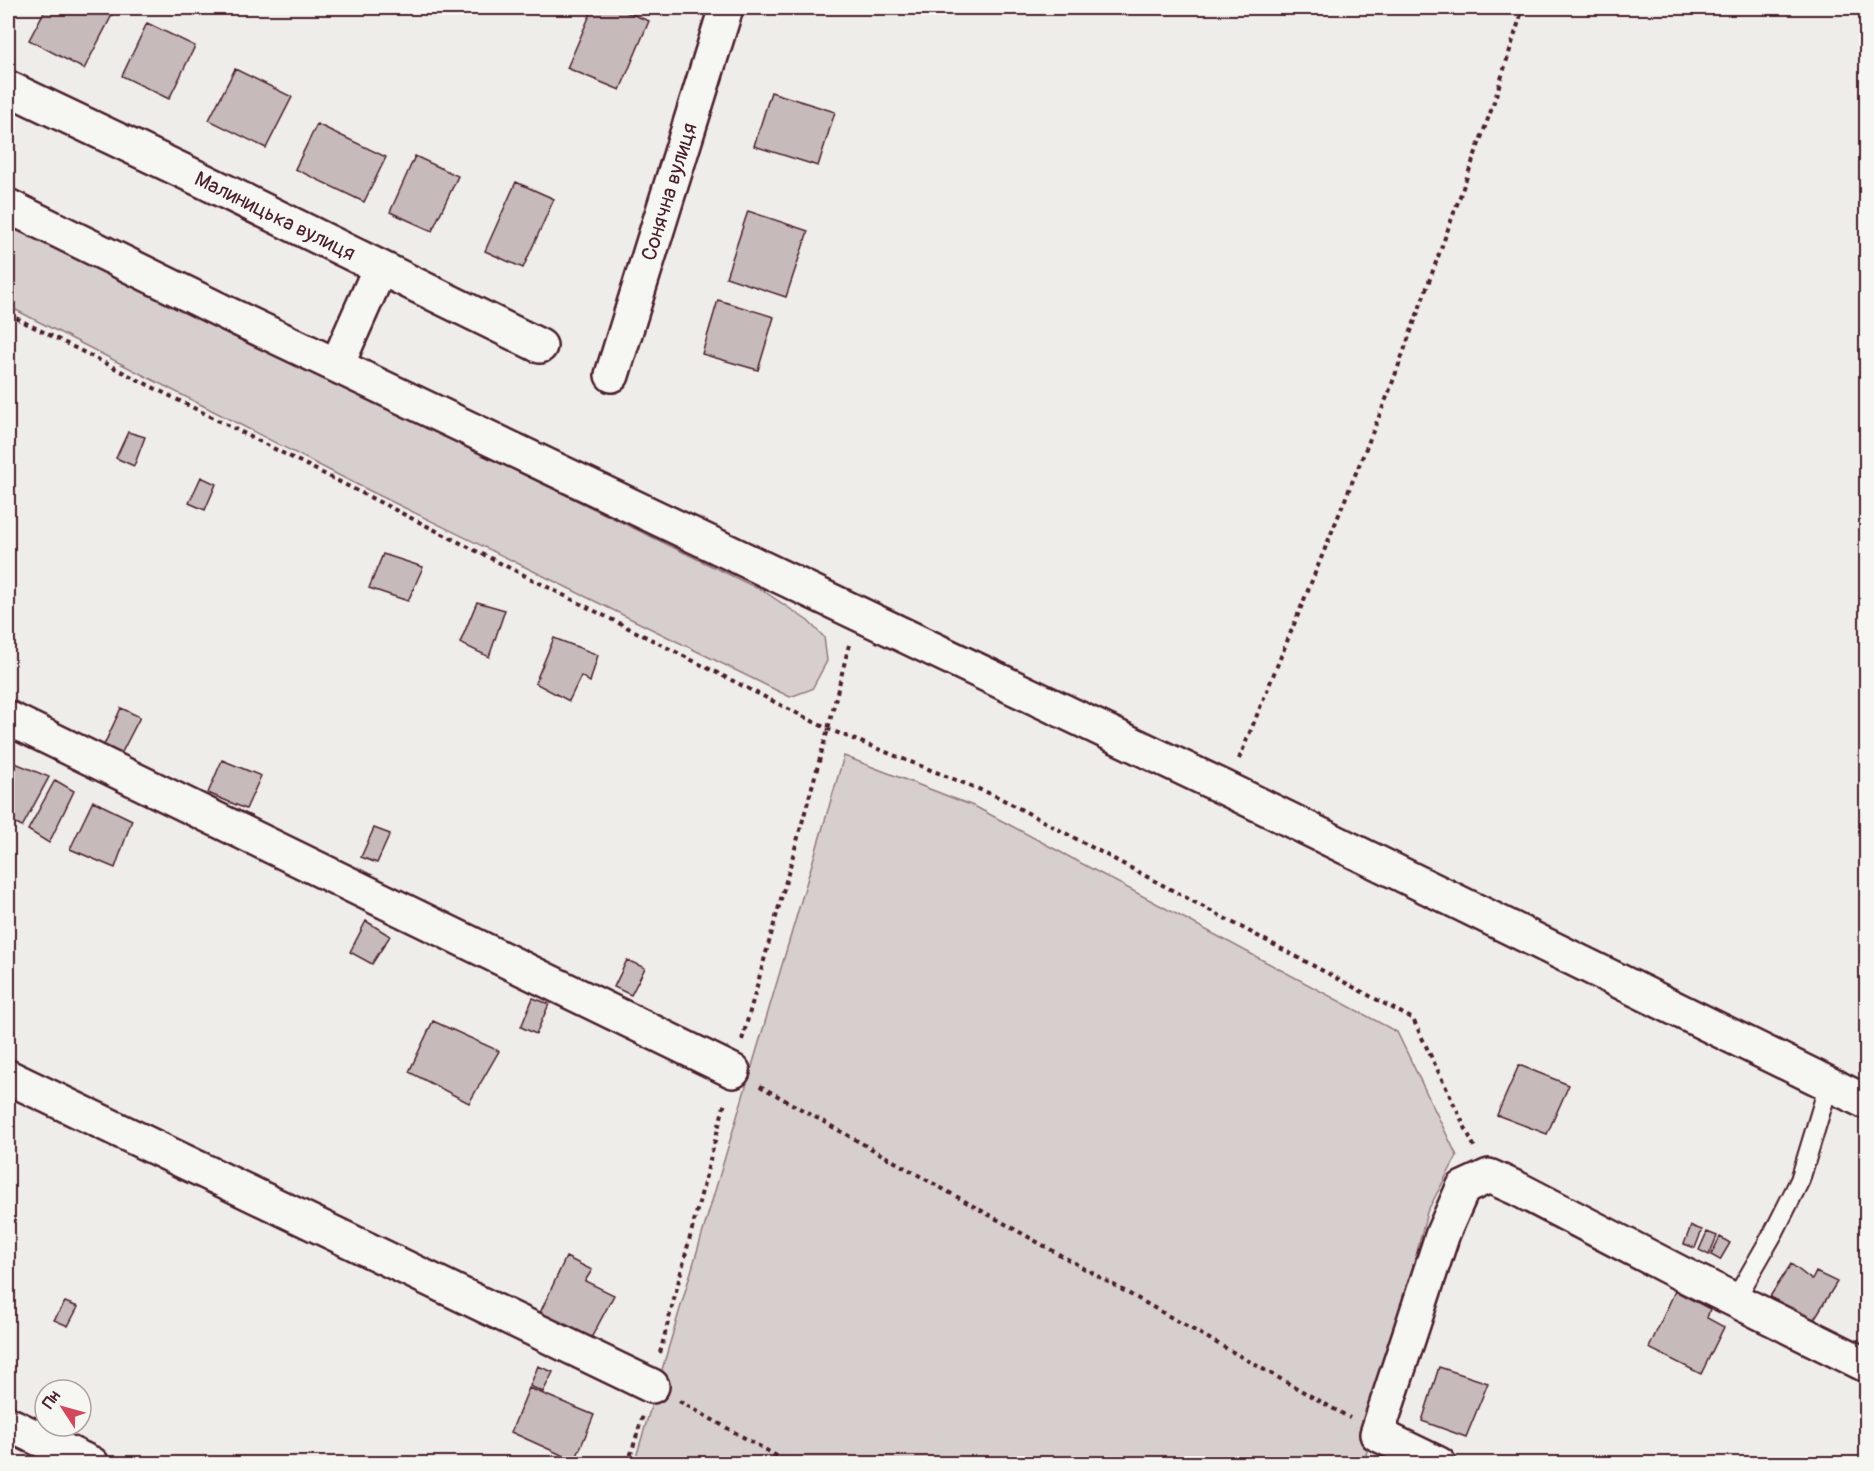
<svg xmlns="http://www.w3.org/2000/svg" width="1874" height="1471" font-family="Pangolin,sans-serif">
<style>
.green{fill:#d7cfce;stroke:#90777c;stroke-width:1.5}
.building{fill:#c6babb;stroke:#4a1f2b;stroke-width:1.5}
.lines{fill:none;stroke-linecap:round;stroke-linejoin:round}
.lane-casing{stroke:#4a1f2b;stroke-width:22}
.street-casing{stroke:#4a1f2b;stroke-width:38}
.secondary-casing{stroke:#4a1f2b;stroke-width:38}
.path{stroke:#4a1f2b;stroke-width:4;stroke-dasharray:4.5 4.5;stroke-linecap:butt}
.lane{stroke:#f6f6f2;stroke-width:18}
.street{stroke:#f6f6f2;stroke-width:33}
.secondary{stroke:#f6f6f2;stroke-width:33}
.labels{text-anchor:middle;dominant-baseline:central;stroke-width:4.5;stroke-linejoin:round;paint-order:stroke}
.street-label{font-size:21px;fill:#4a1f2b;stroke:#f6f6f2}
</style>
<rect width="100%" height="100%" fill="#efedea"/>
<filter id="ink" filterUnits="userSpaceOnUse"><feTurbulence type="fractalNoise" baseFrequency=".0167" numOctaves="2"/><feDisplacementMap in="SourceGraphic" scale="12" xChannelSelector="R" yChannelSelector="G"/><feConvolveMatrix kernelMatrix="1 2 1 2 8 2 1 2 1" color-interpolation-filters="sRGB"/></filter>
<g filter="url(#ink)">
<!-- green -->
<path class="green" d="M8 224 765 592 808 621 824 637 827 661 812 689 790 697 356 484 8 306Z
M844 756 976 807 1397 1032 1457 1156 1427 1212 1364 1463 634 1464Z"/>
<!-- building -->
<path class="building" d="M46 8H102L113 13 84 69 29 40Z
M593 8H616L649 21 620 90 567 68Z
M147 23 195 46 169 99 122 76Z
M235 69 292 97 266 148 209 120Z
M771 92 835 112 818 166 754 146Z
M317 124 386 157 364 202 295 169Z
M415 156 458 176 432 231 390 212Z
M516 182 554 199 523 268 485 251Z
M748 211 808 231 786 297 726 277Z
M718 300 774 317 758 370 702 354Z
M128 432 145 437 134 466 116 458Z
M201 477 216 484 205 510 189 503Z
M383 554 423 567 408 601 369 588Z
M477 602 505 610 489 657 460 643Z
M554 638 598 655 590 682 581 676 569 701 535 683Z
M121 708 140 717 121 754 104 745Z
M8 760 49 777 22 827 8 820Z
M222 760 261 776 246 809 208 793Z
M55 780 74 791 49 843 28 830Z
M93 801 132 820 115 868 70 849Z
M374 828 390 834 377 863 361 857Z
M366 921 390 936 372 964 350 952Z
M627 960 645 968 631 995 614 987Z
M533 998 549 1004 536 1034 521 1027Z
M433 1021 499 1051 469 1103 409 1072Z
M1519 1065 1569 1085 1547 1134 1497 1115Z
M1691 1226 1702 1230 1695 1248 1684 1244Z
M1707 1232 1717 1236 1709 1255 1699 1250Z
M1720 1237 1730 1243 1720 1260 1711 1255Z
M566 1257 592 1270 585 1281 614 1295 591 1338 540 1313Z
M1791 1264 1812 1280 1816 1272 1837 1282 1813 1321 1769 1298Z
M1675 1291 1710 1309 1707 1318 1724 1327 1701 1374 1649 1348Z
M65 1302 78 1307 68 1326 54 1320Z
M538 1366 553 1372 543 1392 530 1386Z
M1439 1367 1488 1383 1466 1437 1422 1421Z
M529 1388 594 1415 575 1461 511 1432Z"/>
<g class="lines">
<defs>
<path id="lane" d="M1735 1300 1774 1232 1800 1180 1829 1084"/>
<g id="street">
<path id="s1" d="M8 88 204 181 540 346"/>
<path d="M337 365 380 268"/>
<path id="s2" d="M612 375 726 8"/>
<path d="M8 718 733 1071"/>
<path d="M8 1077 652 1386"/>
<path d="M8 1424 92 1464"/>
<path d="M1439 1464 1377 1434 1443 1233 1463 1188 1489 1176 1518 1189 1680 1273 1866 1365"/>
</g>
<path id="secondary" d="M8 206 226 313 1225 788 1866 1102"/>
</defs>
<!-- lane casing -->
<use href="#lane" class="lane-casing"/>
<!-- street casing -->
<use href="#street" class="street-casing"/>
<!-- secondary casing -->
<use href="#secondary" class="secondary-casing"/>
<!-- path -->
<path class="path" d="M8 314 828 729 996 796 1413 1019 1475 1148
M1239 759 1389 392 1493 105 1523 8
M742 1040 828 729 849 645
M760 1086 1350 1418
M660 1353 725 1102
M679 1401 791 1464
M628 1464 643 1415"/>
<!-- lane -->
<use href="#lane" class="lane"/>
<!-- street -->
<use href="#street" class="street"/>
<!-- secondary -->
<use href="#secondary" class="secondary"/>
</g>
</g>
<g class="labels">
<!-- street labels -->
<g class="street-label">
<text stroke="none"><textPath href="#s2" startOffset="192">Сонячна вулиця</textPath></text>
<text stroke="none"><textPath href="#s1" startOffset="296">Малиницька вулиця</textPath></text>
</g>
</g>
<!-- margin -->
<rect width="1874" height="1471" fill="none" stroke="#f6f6f2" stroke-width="30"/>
<rect x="15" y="15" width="1844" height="1441" fill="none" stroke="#4a1f2b" stroke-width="2" filter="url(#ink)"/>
<!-- north arrow -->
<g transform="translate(63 1408) rotate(306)"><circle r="28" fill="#f6f6f2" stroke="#b1a0a2" stroke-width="1.5"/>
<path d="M0-4.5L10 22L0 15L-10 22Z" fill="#d1495b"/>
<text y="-9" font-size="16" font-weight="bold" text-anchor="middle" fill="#4a1f2b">Пн</text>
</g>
</svg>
